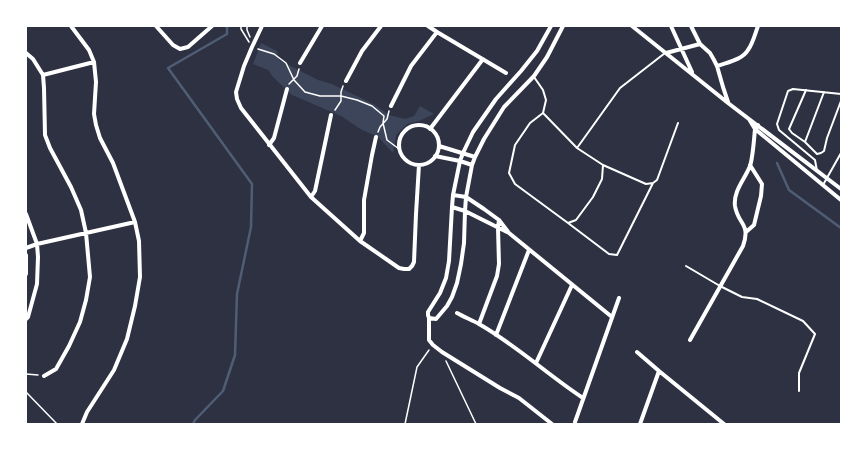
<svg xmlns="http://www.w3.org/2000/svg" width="867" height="450" font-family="'Sofia Sans Condensed',sans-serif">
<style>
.green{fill:#3c4559}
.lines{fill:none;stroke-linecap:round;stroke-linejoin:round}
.stream{stroke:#4f5d75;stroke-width:2.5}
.path{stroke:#fff;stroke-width:1.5}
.service{stroke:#fff;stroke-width:2}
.minor{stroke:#fff;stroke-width:4}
</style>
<rect width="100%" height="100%" fill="#2d3142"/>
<!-- green -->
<path class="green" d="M261 43 277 51 279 60 318 80 332 84 361 98 375 105 389 115 405 119 414 116 420 106 434 114 419 121 407 124 396 135 393 153 377 136 362 130 341 116 292 95 273 77 268 70 253 64Z"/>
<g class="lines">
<!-- stream -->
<path class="stream" d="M777 163 789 190 841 228
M193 424 195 420 223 391 235 355 237 294 251 227 252 184 168 68 227 34V26"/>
<!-- path -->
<path class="path" d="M241 26V29L249 42
M247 26V30L250 37
M258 49 274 54 286 63 294 80 305 92 320 96H341L357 100 372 106 384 116 383 123 387 140 399 149
M289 84 297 76 299 69
M335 110 341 101V92L343 86
M378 132 380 127 387 119 389 111
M446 361 476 424
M26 374 38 375
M26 392 57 424
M405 424 417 367 429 350"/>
<!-- service -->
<path class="service" d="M534 77 543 90 546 100 543 113 530 123 515 145 509 173 515 184 568 223 576 220 593 197 602 179 603 165 577 148 543 113
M806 90 789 129 792 133 805 142 817 154 821 153 824 151 827 138 841 101
M805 142 824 92
M577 148 620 88 665 53
M603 165 646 184 653 183 657 180 678 123
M817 171 815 160 779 130 777 124 788 91 793 89 841 94
M823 185 841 153
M568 223 609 254 617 255 653 183
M686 266 720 286 742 297 757 299 803 321 815 334 799 373V391"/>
<!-- minor -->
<path class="minor" d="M71 26 89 50 94 62 96 82 94 114 96 125 100 138 113 163 135 222 139 241 140 277 135 306 127 339 114 370 87 412 82 424
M156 26 173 45 180 49 188 47 212 26
M262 26 252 47 244 66 236 92 237 99 241 108 311 197 360 241 399 268 404 269H409L412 266 414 262 416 214 419 165
M428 26 437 32 506 73
M551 26 537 51 521 71 496 99 473 132 463 153 460 161 453 195 452 207 449 261 446 278 440 293 428 312V315L429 318 436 319 447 306 452 297 457 283 461 264 464 243 465 211 466 197 472 165 475 157 484 139 504 107 534 76 547 57 563 26
M632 26 728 103 841 189
M671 26 692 72
M691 26 700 44 710 53 714 60 717 66 723 87 728 102
M26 53 33 59 43 75 44 88 45 135 50 148 71 187 81 210 86 233 90 277 86 300 80 322 69 346 56 369 44 376
M666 53 700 44
M300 63 322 26
M717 66C728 62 742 60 748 50 753 43 755 34 758 26
M43 75 94 62
M346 81 362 51 381 26
M391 106 411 66 437 32
M749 119 755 129 841 200
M399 145a20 20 0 1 1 40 0a20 20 0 1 1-40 0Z
M430 129 483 59
M269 145 274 138 287 89
M439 146 475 157
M435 156 460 161 472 165
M453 195 466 197 484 209 499 220 509 233 612 317
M311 197 315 191 331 115
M452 207 465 211 507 232
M26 214 37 244 38 257 37 284 28 317 26 319
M746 232 754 225 761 196 762 184 750 165
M360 241 364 233V200L372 155 376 137
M26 248 37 244 135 222
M26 255V274
M457 313C464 317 472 320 479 324 516 345 548 375 583 398
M429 318V340L433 345 442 352 500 388 519 398 552 424
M479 324 497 276 499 264 498 228 499 220
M496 335 529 250
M690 340 743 246C751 223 738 225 735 206 733 191 745 179 750 166 753 157 754 139 755 129L758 125
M637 352 659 371
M536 363 572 285
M575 422 619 298
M640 424 659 371 724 424"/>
</g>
<!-- border -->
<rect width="867" height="450" fill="none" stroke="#ffffff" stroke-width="54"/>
</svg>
